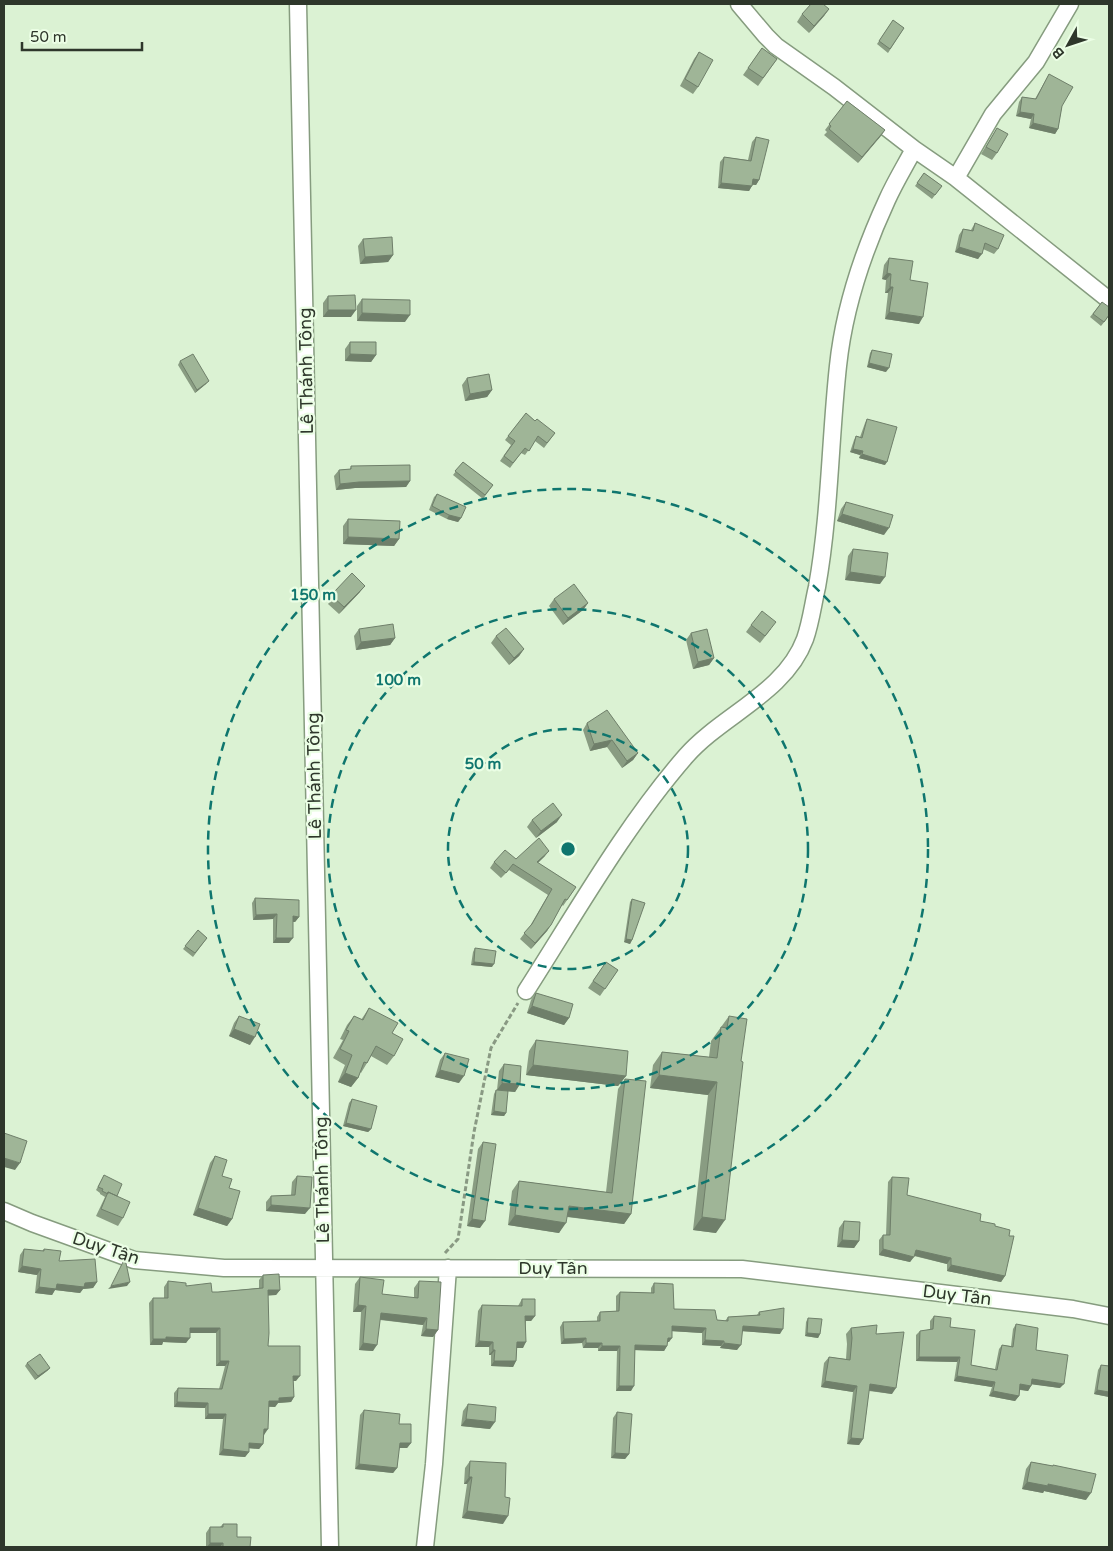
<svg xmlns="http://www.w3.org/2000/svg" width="1113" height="1551" font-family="'Varela Round',sans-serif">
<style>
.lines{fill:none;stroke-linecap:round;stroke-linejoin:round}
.minor-casing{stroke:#869c7f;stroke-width:19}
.path{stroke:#899983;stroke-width:3;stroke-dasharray:5 2.5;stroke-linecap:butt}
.minor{stroke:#fff;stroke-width:16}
.wall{fill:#899c82}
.shaded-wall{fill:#6f7f6a}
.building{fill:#9fb597;stroke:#6f7f6a}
.ring{fill:none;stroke:#0f766e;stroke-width:2.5;stroke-dasharray:9 6}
.labels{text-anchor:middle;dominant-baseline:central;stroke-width:4.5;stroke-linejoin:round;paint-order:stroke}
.street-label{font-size:18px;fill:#2e372b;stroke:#ebfee5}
.centre{fill:#0f766e;stroke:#ebfee5;stroke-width:2.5}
.ring-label{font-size:15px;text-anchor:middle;font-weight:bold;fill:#0f766e;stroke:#ebfee5;stroke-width:4.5;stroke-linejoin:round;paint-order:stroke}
</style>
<rect width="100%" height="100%" fill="#dbf2d3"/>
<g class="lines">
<defs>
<path id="minor" d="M298 4 330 1547
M739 4 766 36 776 46 834 87 914 149 956 178 1109 300
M956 178 993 114 1036 62 1070 4
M526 991C576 913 625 826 686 756 722 715 785 693 805 639 811 622 813 604 817 587 830 514 830 440 838 366 844 309 863 252 887 200 895 182 905 166 914 149
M4 1211 32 1223 134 1260 224 1268 742 1269 1073 1309 1109 1316
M425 1547 434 1464 448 1268"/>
</defs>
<!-- minor casing -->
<use href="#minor" class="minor-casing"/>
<!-- path -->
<path class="path" d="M445 1253 458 1239 474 1132 491 1048 518 1003"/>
<!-- minor -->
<use href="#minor" class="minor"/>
</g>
<!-- wall -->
<path class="wall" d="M829 9 824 16 809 33 797 22 802 14Z
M893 20 904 28 888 53 877 44Z
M762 48 777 59 758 86 743 75Z
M699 52 698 87 693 94 680 86 694 59Z
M1049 74 1062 106 1058 129 1055 134 1029 128 1031 119 1016 116 1019 102 1022 97 1035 99Z
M847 101 885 130 858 163 824 135 827 132 825 130Z
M997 128V153L992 160 981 154Z
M756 137 759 180 756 185H752L749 191 718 188 720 162 724 157 748 160 752 142Z
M924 173 942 186 932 199 915 186Z
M975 223 998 249 994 254 983 249 978 259 955 252 959 235 963 229 971 230Z
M363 239 393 255 388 262 360 264 358 246Z
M889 258 910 280 919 324 885 319 888 293H885L886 280 882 279 884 265Z
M328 296 351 317H323V303Z
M362 299 405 322 357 321V306Z
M1102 302 1109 316 1101 326 1090 317Z
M350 342 376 355 371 362 345 361V349Z
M872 350 886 372 867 367 870 353Z
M180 361 206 384 195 393 178 365Z
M467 378 492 390 487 397 465 401 462 385Z
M526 413 535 421 555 433 544 448 535 441 525 455 521 453 510 468 500 461 511 445 505 440Z
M867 419 885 465 859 458 860 455 850 452 854 440 856 436 860 437 865 423Z
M463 462 493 485 483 499 453 475Z
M351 466 410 481 406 487 355 488 336 490 334 476 339 470 350 469Z
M437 494 461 518 458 522 447 519 429 510 434 497Z
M846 502 884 535 837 521 841 509Z
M348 519 399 539 394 546 343 544V526Z
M853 549 880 584 845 580 848 556Z
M335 591 360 592 339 614 328 604 332 599 331 598Z
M554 599 588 603 583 610 563 625 549 606Z
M751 625 771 629 760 643 746 632Z
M359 629 395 638 390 645 356 650 354 636Z
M691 633 714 658 709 665 693 669 686 640Z
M496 636 524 649 519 656 509 665 491 643Z
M587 723 638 753 633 760 622 768 607 747 590 751 583 730Z
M532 820 557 822 536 838 527 827Z
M545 856 538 863 576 887 563 906 562 905 547 931 531 949 520 939 530 926 548 895 509 870 501 878 490 868 494 862 516 859Z
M255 898 299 917 295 922H293L289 943H273V919L253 920 252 903Z
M632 899V940L630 944 624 942 630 902Z
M198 930 207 938 193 957 183 949Z
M475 948 492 967 471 965 473 952Z
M606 962 618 970 600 996 588 988Z
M536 993 569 1018 564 1025 527 1013 531 1000Z
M369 1008 392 1033 394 1056 387 1065 371 1056 367 1063 361 1073 360 1072 358 1078 351 1087 338 1082 345 1065 333 1058 343 1040 340 1039 347 1025 354 1016 361 1020Z
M239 1016 250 1045 229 1036 234 1023Z
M729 1016 716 1233 693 1230 708 1095 650 1088 653 1065 662 1052 709 1057 711 1041Z
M536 1040 626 1076 618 1086 526 1075 529 1051Z
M445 1053 459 1083 435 1077 440 1060Z
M504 1064 520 1084 515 1092 497 1090 499 1071Z
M625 1079 631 1214 624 1224 567 1217 559 1233 508 1225 512 1191 519 1181 606 1192 618 1089Z
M496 1090 506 1113 504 1116 491 1115 494 1094Z
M352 1099 371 1129 368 1132 343 1126 349 1103Z
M483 1142 480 1228 467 1226 478 1149Z
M215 1156 222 1176 229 1188 232 1219 227 1226 193 1215 210 1163Z
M104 1175 117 1196 123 1218 118 1226 96 1216 105 1197 100 1194V1193L96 1190Z
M297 1176 305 1214 266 1211V1202L271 1196 291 1195 292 1182Z
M892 1177 907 1195 995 1226 1009 1236 1005 1276 1001 1282 947 1271V1264L914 1256 910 1262 879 1255V1240L883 1235H886L888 1182Z
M844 1221 859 1241 854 1248 837 1247 839 1228Z
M24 1249 42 1251 44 1249 59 1261 97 1282 93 1288 83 1289 80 1293 55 1290 52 1295 35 1293 37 1275 18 1272 20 1255Z
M263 1275 280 1290 276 1295H268V1346L296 1381H293L294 1397 291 1402 278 1403 275 1407H269L264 1435 263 1444 259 1449 249 1448V1452L245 1457 219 1455 223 1419H205V1408L174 1407V1393L178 1388 219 1389 225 1366H216V1333H190L186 1343 163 1342 162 1345H150L149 1303 153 1298H164V1287L168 1281 212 1292H218L259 1288V1280Z
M360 1277 382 1294 414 1298V1288L419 1281 438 1330 433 1337 421 1336 423 1325 380 1320 373 1351 359 1350 361 1312H353L355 1284Z
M654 1283 674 1309 717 1320 725 1321 728 1317 757 1315 759 1312 780 1334 742 1331 737 1350 720 1348 721 1346 702 1345V1333L672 1331 669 1342H667V1346L664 1351 635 1350 631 1391H616L617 1351H598V1348H583L582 1343 561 1344 560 1327 563 1322 597 1321V1317L600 1312 616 1311V1296L620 1292 651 1293V1288Z
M522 1299 535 1316 531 1321H526L523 1348H517L516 1361 513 1367 491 1366V1355H489V1347H475L478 1311 482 1305 518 1306Z
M934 1316 950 1327 971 1365 995 1369 999 1349 1002 1345 1011 1346 1013 1329 1016 1324 1036 1350 1060 1388 1032 1384 1031 1386 1028 1391 1020 1390 1019 1396 1015 1401 989 1396 992 1387 954 1381 957 1362 916 1361V1335L920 1331 930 1330V1321Z
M808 1318 820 1334 818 1338 805 1336 806 1322Z
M851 1328 876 1334 892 1394 869 1391 863 1439 859 1445 847 1444 853 1392 821 1387 824 1363 829 1357 846 1359 847 1344 846 1334Z
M27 1363 50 1368 47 1371 35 1380 25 1366Z
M1101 1365 1109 1366V1397L1094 1394 1098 1370Z
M468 1404 490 1429 461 1426 463 1411Z
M364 1410 399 1424 411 1443 407 1448H399L397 1468 393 1473 355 1469 360 1415Z
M617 1412 629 1454 625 1459 611 1458 613 1418Z
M470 1461 503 1524 462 1518 467 1484H464L465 1468Z
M1031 1462 1053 1466V1465L1086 1500 1044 1491 1043 1493 1022 1489 1026 1469Z
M223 1524 237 1537 250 1547H206V1533L210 1527H220Z"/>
<!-- shaded-wall -->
<path class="shaded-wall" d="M829 9 824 16 809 33 814 26Z
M1020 112 1034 114 1031 119 1016 116Z
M1033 123 1058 129 1055 134 1029 128Z
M885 130 881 136 858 163 862 157Z
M753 179 759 180 756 185 750 184Z
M721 183 752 186 749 191 718 188Z
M959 247 982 254 978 259 955 252Z
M393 255 388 262 360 264 365 257Z
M887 273 891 274 886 280 882 279Z
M890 287H893L888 293H885Z
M328 310H356L351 317H323Z
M889 312 923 317 919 324 885 319Z
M362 313 410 315 405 322 357 321Z
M350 354 376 355 371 362 345 361Z
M869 363 889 368 886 372 867 367Z
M209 381 206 384 195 393 197 390Z
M492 390 487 397 465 401 470 394Z
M853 449 863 451 860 455 850 452Z
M862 454 887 462 885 465 859 458Z
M410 481 406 487 355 488 336 490 340 484 359 482Z
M842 514 889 528 884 535 837 521Z
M449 515 461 518 458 522 447 519Z
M348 537 399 539 394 546 343 544Z
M850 572 885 577 880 584 845 580Z
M365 586 360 592 339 614 344 607Z
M588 603 583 610 563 625 568 618Z
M395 638 390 645 356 650 361 642Z
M524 649 519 656 509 665 514 658Z
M714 658 709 665 693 669 698 662Z
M612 740 607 747 590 751 594 744Z
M638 753 633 760 622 768 627 761Z
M562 815 557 822 536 838 541 831Z
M549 851 545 856 533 867 537 862Z
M277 914 273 919 253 920 256 915Z
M293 916 299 917 295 922 289 921Z
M551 925 547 931 531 949 535 943Z
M276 938H293L289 943H273Z
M626 939 632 940 630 944 624 942Z
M474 962 494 964 492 967 471 965Z
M532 1006 569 1018 564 1025 527 1013Z
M234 1029 255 1037 250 1045 229 1036Z
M533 1065 626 1076 618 1086 526 1075Z
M440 1070 464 1076 459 1083 435 1077Z
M345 1073 358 1078 351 1087 338 1082Z
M659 1075 717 1082 708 1095 650 1088Z
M502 1083 520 1084 515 1092 497 1090Z
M494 1111 506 1113 504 1116 491 1115Z
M346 1123 371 1129 368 1132 343 1126Z
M4 1158 20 1163 15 1170 4 1167Z
M271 1205 310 1208 305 1214 266 1211Z
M569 1206 631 1214 624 1224 562 1216Z
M198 1208 232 1219 227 1226 193 1215Z
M515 1215 566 1223 559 1233 508 1225Z
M702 1217 725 1220 716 1233 693 1230Z
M472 1219 485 1221 480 1228 467 1226Z
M842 1240 859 1241 854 1248 837 1247Z
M883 1249 914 1257 910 1262 879 1255Z
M916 1250 951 1258 947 1264 912 1255Z
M951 1265 1005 1276 1001 1282 947 1271Z
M22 1266 41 1269 37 1275 18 1272Z
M97 1282 93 1288 83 1289 80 1293 55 1290 52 1295 35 1293 39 1287 57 1284Z
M130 1282 127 1286 108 1289 111 1286Z
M268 1290H280L276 1295 264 1296Z
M358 1305 366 1306 361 1312H353Z
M381 1313 427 1318 423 1325 376 1319Z
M525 1316H535L531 1321H522Z
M672 1326 706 1328 702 1333 669 1331Z
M743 1326 783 1329 780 1334 740 1331Z
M190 1328H220L216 1333H187Z
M426 1329 438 1330 433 1337 421 1336Z
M807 1333 820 1334 818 1338 805 1336Z
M166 1337 190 1338 186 1343 163 1342 162 1345H150L153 1339Z
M586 1338 582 1343 561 1344 564 1339Z
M668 1338H672L669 1342H664Z
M705 1340 724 1341 721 1346 702 1345Z
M479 1341 493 1342 489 1347H475Z
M517 1342H526L523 1348H513Z
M363 1343 377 1345 373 1351 359 1350Z
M586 1343H602L598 1348H583Z
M724 1343 741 1345 737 1350 720 1348Z
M635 1345 667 1346 664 1351 632 1350Z
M602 1346H620L617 1351H598Z
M493 1350H495L491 1355H489Z
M919 1357H960L957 1362 916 1361Z
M220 1361H229L225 1366H216Z
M494 1361H516L513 1367 491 1366Z
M50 1368 47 1371 35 1380 38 1376Z
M293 1376H300L296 1381H289Z
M957 1376 995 1382 992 1387 954 1381Z
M1032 1379 1064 1384 1060 1388 1029 1384Z
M825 1381 857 1386 853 1392 821 1387Z
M870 1384 896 1388 892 1394 866 1390Z
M1020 1384 1031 1386 1028 1391 1017 1389Z
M619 1386H634L631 1391H616Z
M1097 1390 1109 1392V1397L1094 1394Z
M993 1391 1019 1396 1015 1401 989 1396Z
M294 1397 291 1402 278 1403 275 1407 265 1406 269 1401 279 1398Z
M177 1402 208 1403 205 1408 174 1407Z
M208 1414H226L223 1419H205Z
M466 1419 495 1422 490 1429 461 1426Z
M264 1429H268L264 1435H260Z
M851 1438 863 1439 859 1445 847 1444Z
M249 1443 263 1444 259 1449 246 1448Z
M400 1443H411L407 1448H396Z
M223 1449 249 1452 245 1457 219 1455Z
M615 1453 629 1454 625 1459 611 1458Z
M359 1464 397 1468 393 1473 355 1469Z
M469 1477H472L467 1484H464Z
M1027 1482 1048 1484 1091 1493 1086 1500 1044 1491 1043 1493 1022 1489Z
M467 1511 508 1516 503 1524 462 1518Z
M210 1543H223L220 1547H207Z"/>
<!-- building -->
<path class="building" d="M811 4H823L829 9 814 26 802 14Z
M893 20 904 28 890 49 879 41Z
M762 48 777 59 763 78 748 68Z
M699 52 713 60 698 87 685 79Z
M1049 74 1073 87 1062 106 1058 129 1033 123 1034 114 1020 112 1022 97 1036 99Z
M847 101 885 130 862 157 829 129 831 126 829 124Z
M997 128 1008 134 997 153 986 147Z
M756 137 769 140 759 180 753 179 752 186 721 183 724 157 751 161Z
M924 173 942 186 935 195 917 183Z
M975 223 1004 235 998 249 985 243 982 254 959 247 963 229 973 231Z
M392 237 393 255 365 257 363 239Z
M889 258 913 261 910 280 928 283 923 317 889 312 893 287H890L891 274 887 273Z
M355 295 356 310H328V296Z
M362 299 410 300V315L362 313Z
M1102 302 1109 307V315L1104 322 1093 314Z
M350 342H376V355L350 354Z
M872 350 892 354 889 368 869 363Z
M193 354 209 381 197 390 180 361Z
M489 374 492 390 470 394 467 378Z
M526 413 535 421 537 419 555 433 547 443 538 436 529 451 525 448 513 463 504 456 515 441 508 436Z
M867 419 897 427 887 462 862 454 863 451 853 449 856 436 862 438Z
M463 462 493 485 485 495 455 471Z
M410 465V481L359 482 340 484 339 470 351 469V466Z
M437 494 466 507 461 518 449 515 432 506Z
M846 502 893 515 889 528 842 514Z
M348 519 400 521 399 539 348 537Z
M853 549 888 553 885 577 850 572Z
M352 573 365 586 344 607 333 597 337 593 335 591Z
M574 584 588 603 568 618 554 599Z
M762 611 776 622 765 636 751 625Z
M393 624 395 638 361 642 359 629Z
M506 628 524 649 514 658 496 636Z
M707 629 714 658 698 662 691 633Z
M607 710 638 753 627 761 612 740 594 744 587 723Z
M553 803 562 815 541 831 532 820Z
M539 838 549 851 537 862 576 887 567 900 565 899 551 925 535 943 524 933 532 924 552 889 513 864 506 873 494 862 505 850 516 859Z
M255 898 299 900V917L293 916V938H276L277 914 256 915Z
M632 899 645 903 632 940 626 939Z
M198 930 207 938 195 953 185 946Z
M475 948 496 951 494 964 474 962Z
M606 962 618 970 605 989 593 981Z
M536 993 573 1004 569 1018 532 1006Z
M369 1008 398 1023 392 1033 403 1039 394 1056 376 1046 367 1063 364 1062 358 1078 345 1073 352 1055 340 1049 349 1031 346 1030 354 1016 363 1020Z
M239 1016 260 1024 255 1037 234 1029Z
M729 1016 747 1019 741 1061 743 1062 725 1220 702 1217 717 1082 659 1075 662 1052 717 1058 721 1027 727 1028Z
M536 1040 628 1051 626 1076 533 1065Z
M445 1053 469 1059 464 1076 440 1070Z
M504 1064 521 1066 520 1084 502 1083Z
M625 1079 646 1081 631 1214 569 1206 566 1223 515 1215 519 1181 612 1193Z
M496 1090 508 1091 506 1113 494 1111Z
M352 1099 377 1106 371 1129 346 1123Z
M4 1133 27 1141 20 1163 4 1158Z
M483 1142 496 1144 485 1221 472 1219Z
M215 1156 227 1160 222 1176 232 1179 229 1188 240 1191 232 1219 198 1208Z
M104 1175 122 1184 117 1196 108 1192V1194L102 1191 103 1189 98 1187Z
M297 1176 312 1177 310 1208 271 1205V1196L295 1195Z
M892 1177 909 1178 907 1195 981 1214 980 1221 995 1224V1226L1010 1230 1009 1236H1014L1005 1276 951 1265V1258L916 1250 914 1257 883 1249V1235H890Z
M108 1192 130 1202 123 1218 101 1209Z
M844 1221 860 1222 859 1241 842 1240Z
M24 1249 44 1251V1249L61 1251 59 1261 95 1259 97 1282 85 1283 84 1287 57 1284 56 1289 39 1287 41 1269 22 1266Z
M123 1262 126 1263 130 1282 111 1286Z
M279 1274 280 1290H268L269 1333 268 1346H300V1376H293L294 1397 279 1398V1401H269L268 1429H264L263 1444 249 1443V1452L223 1449 226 1414H208V1403L177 1402 178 1388 222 1389 229 1361H220V1328H190V1338L166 1337V1339H153V1298H168V1281L186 1283V1286L211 1283 212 1292H218L263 1288V1275Z
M360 1277 384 1280 382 1294 418 1298 419 1281 441 1282 438 1330 426 1329 427 1318 381 1313 377 1345 363 1343 366 1306 358 1305Z
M654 1283 673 1284 674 1309 715 1310 717 1320 728 1321V1317L760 1315 759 1312 784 1308 783 1329 743 1326 741 1345 724 1343V1341L705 1340 706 1328 672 1326V1338H668L667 1346 635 1345 634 1386H619L620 1346H602V1343H586V1338L564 1339 563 1322 600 1321V1312L619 1311 620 1292 654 1293Z
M522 1299H535V1316H525L526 1342H517L516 1361H494L495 1350H493V1342L479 1341 482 1305 522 1306Z
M934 1316 951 1318 950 1327 975 1330 971 1365 997 1370 1002 1345 1013 1347 1016 1324 1038 1328 1036 1350 1068 1355 1064 1384 1032 1379 1031 1386 1020 1384 1019 1396 993 1391 995 1382 957 1376 960 1357H919L920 1331 933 1329Z
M808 1318 822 1319 820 1334 807 1333Z
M877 1325 876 1334 904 1332 896 1388 870 1384 863 1439 851 1438 857 1386 825 1381 829 1357 850 1360 852 1338 851 1328Z
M40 1354 50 1368 38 1376 27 1363Z
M1101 1365 1109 1366V1392L1097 1390Z
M468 1404 496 1407 495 1422 466 1419Z
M364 1410 400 1414 399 1424H411V1443H400L397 1468 359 1464Z
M617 1412 632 1414 629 1454 615 1453Z
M470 1461 506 1463 505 1497 510 1498 508 1516 467 1511 472 1477H469Z
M1031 1462 1053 1466V1465L1096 1474 1091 1493 1048 1484V1486L1027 1482Z
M223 1524H237V1537H251L250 1547H223V1543H210V1527H223Z"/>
<!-- distance rings -->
<g class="ring">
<circle cx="568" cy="849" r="120"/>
<circle cx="568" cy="849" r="240"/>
<circle cx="568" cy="849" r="360"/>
</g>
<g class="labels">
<!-- street labels -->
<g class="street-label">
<text transform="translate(306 371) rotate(-91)">Lê Thánh Tông</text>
<text transform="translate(314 776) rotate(-91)">Lê Thánh Tông</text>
<text transform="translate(322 1180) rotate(-91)">Lê Thánh Tông</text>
<text transform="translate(106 1248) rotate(18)">Duy Tân</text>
<text x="553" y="1268">Duy Tân</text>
<text transform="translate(957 1295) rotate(7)">Duy Tân</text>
</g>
</g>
<circle cx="568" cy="849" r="8" class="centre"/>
<g class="ring-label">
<text x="313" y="600">150 m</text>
<text x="398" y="685">100 m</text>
<text x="483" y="769">50 m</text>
</g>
<!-- border -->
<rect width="1113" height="1551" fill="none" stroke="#2e372b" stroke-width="10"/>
<!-- north arrow -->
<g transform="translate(1068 45) rotate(230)" stroke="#ebfee5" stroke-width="4" paint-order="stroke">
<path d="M0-4L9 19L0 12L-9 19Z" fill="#2e372b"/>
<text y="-8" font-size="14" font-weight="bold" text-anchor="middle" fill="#2e372b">B</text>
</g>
<!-- scale -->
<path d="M22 42v8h120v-8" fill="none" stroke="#2e372b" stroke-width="2.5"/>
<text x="30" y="42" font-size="15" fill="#2e372b" stroke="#ebfee5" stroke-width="4" paint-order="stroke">50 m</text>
</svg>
